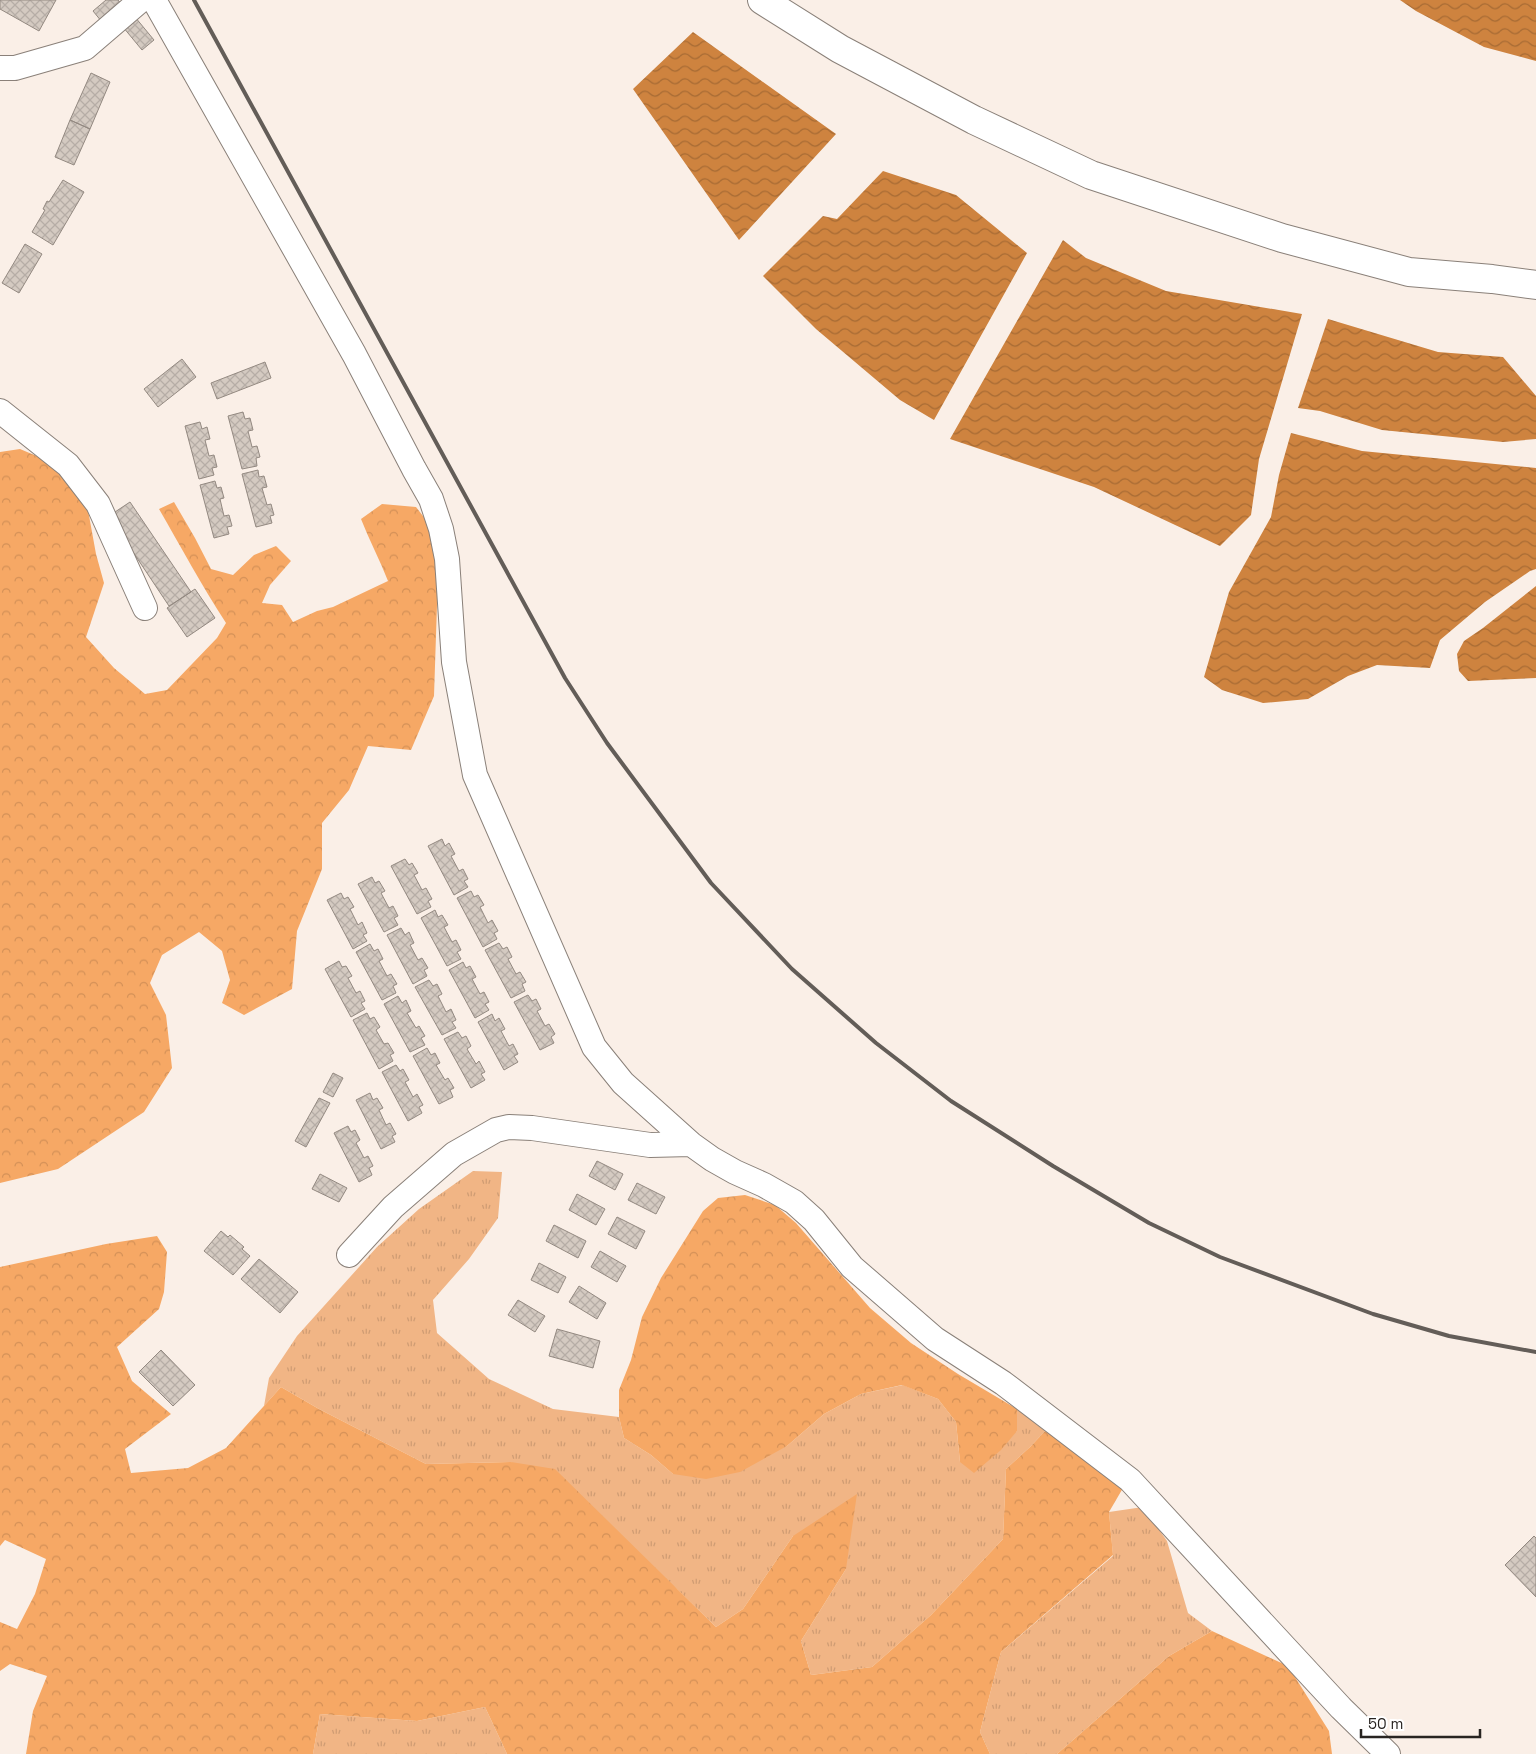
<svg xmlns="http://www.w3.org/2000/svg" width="1536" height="1754" font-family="'Space Grotesk',sans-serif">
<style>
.grass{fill:url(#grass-tufts)}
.forest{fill:url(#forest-crowns)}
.water{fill:url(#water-waves)}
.building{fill:url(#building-cross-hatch);stroke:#938981}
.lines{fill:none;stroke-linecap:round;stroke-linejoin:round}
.minor-casing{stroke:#8a8079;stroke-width:26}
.major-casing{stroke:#8a8079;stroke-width:30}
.minor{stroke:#fff;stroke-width:24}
.major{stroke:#fff;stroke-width:28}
.rail{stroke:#635d58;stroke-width:4}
</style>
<defs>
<pattern id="grass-tufts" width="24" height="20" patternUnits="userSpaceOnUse" patternTransform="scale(1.25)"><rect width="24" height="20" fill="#f1b585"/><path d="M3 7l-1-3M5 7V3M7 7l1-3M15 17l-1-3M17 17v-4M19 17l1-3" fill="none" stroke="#cf9c73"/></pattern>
<pattern id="forest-crowns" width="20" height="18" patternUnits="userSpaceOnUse" patternTransform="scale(1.25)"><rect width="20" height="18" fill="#f6a865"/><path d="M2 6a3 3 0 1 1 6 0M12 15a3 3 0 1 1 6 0" fill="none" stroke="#d39057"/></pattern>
<pattern id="water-waves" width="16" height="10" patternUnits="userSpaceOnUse" patternTransform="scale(1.25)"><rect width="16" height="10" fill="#ce833f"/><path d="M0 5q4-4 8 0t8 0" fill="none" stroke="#a76b34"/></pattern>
<pattern id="building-cross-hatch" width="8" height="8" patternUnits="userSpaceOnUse" patternTransform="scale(1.25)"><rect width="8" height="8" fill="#d4cac1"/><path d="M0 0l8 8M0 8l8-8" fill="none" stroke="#b6ada6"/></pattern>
</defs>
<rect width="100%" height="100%" fill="#faefe7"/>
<!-- grass -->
<path class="grass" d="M473 1171 502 1172 498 1218 469 1259 433 1300 437 1333 489 1379 553 1409 619 1417 624 1438 651 1455 673 1474 787 1446 824 1414 861 1394 903 1385 938 1399 956 1422 960 1462 1017 1431V1409L1045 1431 1030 1447 1006 1469 1003 1539 931 1615 872 1667 811 1675 801 1641 846 1569 793 1536 743 1609 716 1627 677 1589 511 1462 426 1464 319 1409 281 1387 264 1406 269 1378 297 1336 377 1247 419 1209Z
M1143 1507 1167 1541 1188 1613 1212 1631 1169 1656 1057 1754H990L980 1732 1001 1652 1113 1556 1109 1512Z
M485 1707 507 1754H313L320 1714 417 1721Z"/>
<!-- forest -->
<path class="forest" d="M20 449 46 460 76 484 88 510 96 554 104 583 86 637 114 668 145 694 167 690 217 638 226 623C202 586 181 547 159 509L174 502 195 538 211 569 233 575 254 555 276 546 291 561 270 585 262 603 282 605 293 622 317 611 333 607 388 581C380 560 369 540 361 519L382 504 416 507 433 529 438 575 434 696 411 750 368 746 349 790 322 823V869L297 931 292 989 244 1015 222 1003 230 980 222 951 199 932 162 955 150 983 166 1015 172 1068 144 1112 58 1169 0 1183V452Z
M745 1195 775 1205 796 1223 870 1308 911 1343 958 1374 1017 1409V1431L1001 1450 974 1473 960 1462 956 1422 938 1399 902 1385 861 1394 824 1414 787 1446 740 1472 706 1479 673 1474 651 1455 624 1438 619 1417V1390L631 1360 642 1317 661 1278 703 1211 718 1198Z
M157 1236 167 1252 164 1292 159 1309 117 1347 132 1381 171 1414 125 1449 131 1473 188 1468 226 1448 281 1387 319 1409 426 1464 511 1462 555 1469 716 1627 743 1609 793 1536 857 1494 846 1569 801 1641 811 1675 872 1667 931 1615 1003 1539 1006 1469 1030 1447 1045 1431 1090 1461 1123 1488 1109 1512 1113 1555 1001 1652 980 1732 990 1754H507L485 1707 417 1721 320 1714 313 1754H26L33 1711 47 1676 10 1664 0 1671V1622L17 1629 35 1594 46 1559 5 1540 0 1546V1267L106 1244Z
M1212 1631 1288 1666 1329 1731 1332 1754H1057L1169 1656Z"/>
<!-- water -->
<path class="water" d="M1400 0H1536V61L1484 47 1416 11Z
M693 32 836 134 739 240 633 89Z
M883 171 956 195 1027 253 934 420 900 400 816 329 763 276 823 216 837 219Z
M1063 240 1086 258 1166 291 1302 314 1259 459 1251 515 1220 546 1094 487 950 439Z
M1328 319 1438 352 1503 357 1536 396V439L1503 442 1382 430 1320 411 1298 408Z
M1291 433 1362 451 1536 468V569L1530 571 1485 602 1440 640 1430 668 1377 665 1348 676 1308 699 1263 703 1222 690 1204 677 1229 592 1271 517 1279 475Z
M1536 586V678L1468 681 1459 671 1457 654 1464 641 1483 628Z"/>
<!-- building -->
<path class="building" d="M0 0H56L39 31 0 9Z
M106 0H118L123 6 102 22 93 11Z
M135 17 154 40 142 50 123 27Z
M91 73 110 82 90 129 70 120Z
M70 120 90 129 74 165 55 157Z
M63 180 84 192 53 245 32 232 45 210 43 209 47 201 49 202Z
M25 244 42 254 19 293 2 283Z
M182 359 196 377 158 407 144 389Z
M265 362 271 378 217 399 211 383Z
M243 412 245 419 250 418 253 430 248 431 252 447 257 446 260 457 256 458 257 466 242 469 228 416Z
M200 422 202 429 207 427 210 439 205 440 209 456 214 455 217 467 212 468 214 475 199 479 185 426Z
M258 470 259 477 264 476 267 487 262 488 267 505 271 504 274 515 270 516 272 523 256 527 242 474Z
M215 481 217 488 221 487 224 498 220 499 224 516 229 515 232 526 227 527 229 534 214 538 200 485Z
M130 502 191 592 169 606 109 516Z
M195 589 215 618 187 637 167 608Z
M442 839 445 846 449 843 455 854 451 856 459 871 463 869 468 879 464 881 468 887 454 895 428 846Z
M405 859 409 865 412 863 418 873 414 875 422 890 426 888 432 899 428 901 431 907 417 914 391 866Z
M372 877 375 883 379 881 385 891 381 893 389 908 393 906 398 916 394 918 398 925 384 932 358 884Z
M471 891 474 897 478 895 484 905 480 907 488 923 492 920 498 931 494 933 497 939 483 947 457 898Z
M341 893 344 899 348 897 354 907 350 909 358 925 362 922 367 933 363 935 367 941 353 949 327 900Z
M435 910 438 917 442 915 448 925 444 927 452 942 456 940 461 950 457 952 461 959 447 966 421 918Z
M401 928 405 935 409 932 414 943 410 945 418 960 422 958 428 968 424 970 427 976 413 984 387 935Z
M499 943 503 949 507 947 512 957 508 959 516 974 520 972 526 982 522 984 525 991 511 998 485 950Z
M370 944 374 951 378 949 383 959 379 961 387 976 391 974 397 984 393 986 396 993 382 1000 356 952Z
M339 961 342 967 346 966 352 976 348 978 356 993 360 991 365 1001 361 1003 365 1009 351 1017 325 969Z
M463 962 466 968 470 966 476 977 472 979 480 994 484 992 489 1002 485 1004 489 1010 475 1018 449 970Z
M429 980 433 986 437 984 442 994 438 996 446 1012 451 1009 456 1020 452 1022 456 1028 442 1035 415 987Z
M528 995 532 1001 536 999 541 1009 537 1011 545 1026 549 1024 555 1034 551 1037 554 1043 540 1050 514 1002Z
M398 996 402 1003 406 1000 411 1011 407 1013 416 1028 419 1026 425 1036 421 1038 425 1045 410 1052 384 1004Z
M367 1013 370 1019 374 1017 380 1027 376 1030 384 1044 388 1043 394 1053 390 1055 393 1061 379 1069 353 1020Z
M492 1014 495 1021 499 1018 505 1029 501 1031 509 1046 513 1044 518 1054 514 1056 518 1062 504 1070 478 1022Z
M458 1032 462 1038 466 1036 471 1046 467 1049 476 1064 479 1061 485 1072 481 1074 485 1080 471 1088 444 1039Z
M427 1048 431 1055 435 1053 440 1063 436 1065 445 1080 448 1078 454 1088 450 1090 453 1097 439 1104 413 1056Z
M396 1065 400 1071 403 1069 409 1080 405 1082 413 1097 417 1094 423 1105 419 1107 422 1113 408 1121 382 1072Z
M333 1073 343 1078 333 1097 323 1092Z
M370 1093 373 1100 377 1098 383 1108 379 1110 386 1125 390 1123 396 1134 392 1136 395 1142 381 1149 356 1100Z
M319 1098 330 1103 306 1147 295 1141Z
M348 1126 351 1132 355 1130 360 1140 356 1143 364 1158 368 1156 373 1166 369 1168 372 1175 359 1182 334 1133Z
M597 1161 623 1174 615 1190 589 1176Z
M320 1174 347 1188 339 1202 312 1189Z
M637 1183 665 1197 656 1214 628 1200Z
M577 1194 605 1209 596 1225 569 1210Z
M617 1217 645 1231 636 1249 608 1234Z
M554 1225 586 1241 578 1258 546 1241Z
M221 1231 228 1237 230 1235 244 1247 242 1249 250 1256 233 1275 204 1251Z
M600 1251 626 1266 617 1282 591 1267Z
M259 1259 298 1292 280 1313 241 1279Z
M539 1263 566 1277 558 1293 531 1280Z
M579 1286 606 1303 597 1319 569 1302Z
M518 1300 545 1316 535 1332 508 1315Z
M557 1329 600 1341 593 1368 549 1356Z
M161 1350 195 1385 173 1406 139 1372Z
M1534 1536 1536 1538V1597L1505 1565Z"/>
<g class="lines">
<defs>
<path id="minor" d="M154 0 354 354 414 469 431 499 441 529 447 559 454 662 475 775 594 1047 623 1083 691 1144 712 1159 735 1172 764 1185 794 1202 814 1220 852 1267 935 1339 1003 1383 1130 1480 1341 1708 1388 1754
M0 68H15L85 48 141 0
M0 411 68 465 98 504 145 608
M349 1255 393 1207 454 1154 496 1130 509 1127 532 1128 650 1145 691 1144"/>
<path id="major" d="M762 0 840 49 974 120 1091 175 1282 238 1409 272 1492 279 1536 285"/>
</defs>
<!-- minor casing -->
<use href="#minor" class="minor-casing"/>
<!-- major casing -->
<use href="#major" class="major-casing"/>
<!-- minor -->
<use href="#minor" class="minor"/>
<!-- major -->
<use href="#major" class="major"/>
<!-- rail -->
<path class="rail" d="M194 0 565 678 607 743 711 883 792 969 876 1043 951 1101 1053 1166 1149 1223 1220 1257 1373 1314 1449 1336 1536 1352"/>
</g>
<!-- scale -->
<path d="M1361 1729v8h119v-8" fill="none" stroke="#282421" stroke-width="2.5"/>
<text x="1368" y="1729" font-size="15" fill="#282421" stroke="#ffffff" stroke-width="4" paint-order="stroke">50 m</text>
</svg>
